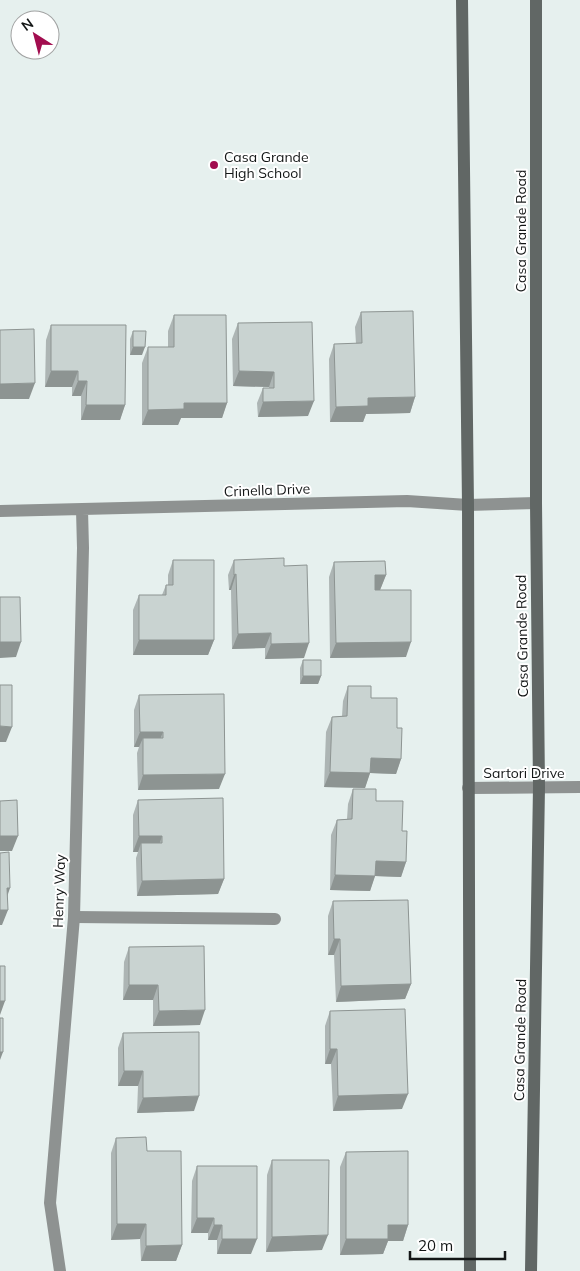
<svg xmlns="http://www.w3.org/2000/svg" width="580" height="1271" font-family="Mulish,sans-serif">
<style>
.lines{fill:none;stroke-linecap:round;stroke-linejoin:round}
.service{stroke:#8e9291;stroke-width:12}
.minor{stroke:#8e9291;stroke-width:12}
.secondary{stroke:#616765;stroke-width:12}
.wall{fill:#adb5b4}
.shaded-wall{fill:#8d9492}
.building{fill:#c9d3d1;stroke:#8d9492}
.poi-dot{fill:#a20d4f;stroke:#fff;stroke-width:2}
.labels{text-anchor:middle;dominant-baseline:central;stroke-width:4;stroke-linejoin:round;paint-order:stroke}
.poi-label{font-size:14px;fill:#131616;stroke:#fff;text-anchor:start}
.street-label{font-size:14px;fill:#131616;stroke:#fff}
</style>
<rect width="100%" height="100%" fill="#e6f0ee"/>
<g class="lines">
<!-- service -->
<path class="service" d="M74 917 275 919"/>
<!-- minor -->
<path class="minor" d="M0 511 407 501 468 505 536 503
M468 788 580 787
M60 1271 50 1203 74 917 83 548 82 510"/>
<!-- secondary -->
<path class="secondary" d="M462 0 468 505 470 1271
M531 1271 539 787 536 503V0"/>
</g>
<!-- wall -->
<path class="wall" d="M361 312 415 397 410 413 366 414 363 422H330L329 359 334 344H356L355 327Z
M174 315 227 403 222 418H181L178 425H142V363L148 347H168V331Z
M238 323 308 416 258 417 257 403 263 388H269V387L233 386 232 339Z
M51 325 125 405 120 420H81V396H72V387H45L46 340Z
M133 331 142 355H130V339Z
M173 560 214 640 208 655H133V610L139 595H162L166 585H168V575Z
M234 560 284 566 304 658 265 659V648L232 649 231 590H229L228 575Z
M334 562 386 575 380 590 406 657 330 658 329 577Z
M303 660 321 676 318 684H300V668Z
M348 686 371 698 397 728 401 759 396 774 370 773 365 788 324 787 326 732 332 717 342 716 343 701Z
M139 695 219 789 138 790 137 753 139 747H134V710Z
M353 789 376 801 402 831 406 862 401 877 375 876 370 891 330 890 331 835 337 820 347 819 348 804Z
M138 800 224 879 218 894 137 896 136 858 138 852H133V815Z
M333 901 411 984 405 999 336 1002 334 955H328V916Z
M129 947 200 1025 153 1026V1000H123L124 962Z
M330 1011 402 1109 333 1111 331 1064H325V1026Z
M123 1033 194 1111 137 1113 138 1086H118V1048Z
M116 1138 147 1151 182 1245 176 1261H141L140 1239 111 1240V1153Z
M346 1152 408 1225 403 1241H388L383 1254 340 1255V1167Z
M272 1160 322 1250 266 1252 267 1175Z
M197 1166 251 1254H217V1240H208V1233H191L192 1181Z"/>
<!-- shaded-wall -->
<path class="shaded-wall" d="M133 347H145L142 355H130Z
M51 371H78L72 387H45Z
M239 371 274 372 269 387 233 386Z
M78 381H87L81 396H72Z
M35 383 29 399H0V384Z
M415 397 410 413 366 414 363 422H330L336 407 368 398Z
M314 401 308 416 258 417 263 402Z
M184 403H227L222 418H181L178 425H142L148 410Z
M86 405H125L120 420H81Z
M236 574 231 590H229L234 575Z
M375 575H386L380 590 369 591Z
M271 633 265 648 232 649 238 634Z
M139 640H214L208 655H133Z
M0 642H21L16 657 0 658Z
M411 642 406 657 330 658 336 643Z
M309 643 304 658 265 659 271 644Z
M303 676H321L318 684H300Z
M0 726 12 727 6 742H0Z
M140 732H163L157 747 143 738 139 747H134Z
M371 758 401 759 396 774 370 773 365 788 324 787 330 772Z
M225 774 219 789 138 790 143 775Z
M0 836H18L12 851H0Z
M139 836H162L157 852 141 843 138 852H133Z
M376 861 406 862 401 877 375 876 370 891 330 890 335 875Z
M224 879 218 894 137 896 142 881Z
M7 888H10L5 903Z
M0 910H8L2 925H0Z
M334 939H340L334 955H328Z
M411 984 405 999 336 1002 341 986Z
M129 985H158L153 1000H123Z
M0 1001H5L0 1015Z
M205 1010 200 1025 153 1026 159 1011Z
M330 1049H337L331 1064H325Z
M0 1052H3L0 1060Z
M124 1071H143L138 1086H118Z
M408 1094 402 1109 333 1111 338 1096Z
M199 1096 194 1111 137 1113 143 1098Z
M197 1218H214L208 1233H191Z
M117 1224H146L140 1239 111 1240Z
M214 1225H222L217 1240H208Z
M388 1225H408L403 1241H388L383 1254 340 1255 346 1239Z
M328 1235 322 1250 266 1252 272 1237Z
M222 1239H257L251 1254H217Z
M182 1245 176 1261H141L146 1246Z"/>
<!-- building -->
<path class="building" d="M413 311 415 397 368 398V406L336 407 334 344 362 343 361 312Z
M174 315H226L227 403H184V409L148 410V347H174Z
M312 322 314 401 263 402V388H274V372L239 371 238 323Z
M51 325H126L125 405H86L87 381H78V371H51Z
M34 329 35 383 0 384V330Z
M133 331H146L145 347H133Z
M284 558V566L307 565 309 643 271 644V633L238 634 236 574 234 575V560Z
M173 560H214V640H139V595H166V585H173Z
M385 561 386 575H375V590H411V642L336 643 334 562Z
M0 597H20L21 642H0Z
M303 660H321V676H303Z
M0 685H12V727L0 726Z
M348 686H371V698H397V728H402L401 759 371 758 370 773 330 772 332 717 347 716Z
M224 694 225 774 143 775V738H163V732H140L139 695Z
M353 789H376V801H403L402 831H407L406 862 376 861 375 876 335 875 337 820 352 819Z
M223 798 224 879 142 881 141 843H162V836H139L138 800Z
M17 800 18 836H0V801Z
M9 852 10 888H7L8 910H0V853Z
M408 900 411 984 341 986 340 939H334L333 901Z
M204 946 205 1010 159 1011 158 985H129V947Z
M0 966H5V1001H0Z
M405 1009 408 1094 338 1096 337 1049H330V1011Z
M0 1018H3V1052H0Z
M199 1032V1096L143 1098V1071H124L123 1033Z
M146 1137 147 1151H181L182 1245 146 1246V1224H117L116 1138Z
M408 1151V1225H388V1239H346V1152Z
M272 1160H329L328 1235 272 1237Z
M197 1166H257V1239H222V1225H214V1218H197Z"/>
<!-- markers -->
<circle class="poi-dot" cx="214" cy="165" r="5"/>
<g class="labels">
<!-- poi labels -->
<g class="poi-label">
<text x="224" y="157">Casa Grande<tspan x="224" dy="16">High School</tspan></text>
</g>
<!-- street labels -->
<g class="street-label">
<text transform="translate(521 231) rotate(-90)">Casa Grande Road</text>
<text transform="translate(267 490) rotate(-2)">Crinella Drive</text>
<text transform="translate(522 636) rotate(-91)">Casa Grande Road</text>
<text x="524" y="773">Sartori Drive</text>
<text transform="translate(59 891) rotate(-88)">Henry Way</text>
<text transform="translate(520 1040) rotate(-89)">Casa Grande Road</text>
</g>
</g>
<!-- north arrow -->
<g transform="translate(35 35) rotate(324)"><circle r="24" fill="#ffffff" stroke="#a1a2a2"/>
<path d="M0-4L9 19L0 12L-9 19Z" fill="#a20d4f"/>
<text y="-8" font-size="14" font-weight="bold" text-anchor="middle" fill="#131616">N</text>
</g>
<!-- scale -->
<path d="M410 1251v8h95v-8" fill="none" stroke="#131616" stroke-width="2.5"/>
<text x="418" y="1251" font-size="15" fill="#131616" stroke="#ffffff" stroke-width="4" paint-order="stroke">20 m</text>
</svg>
